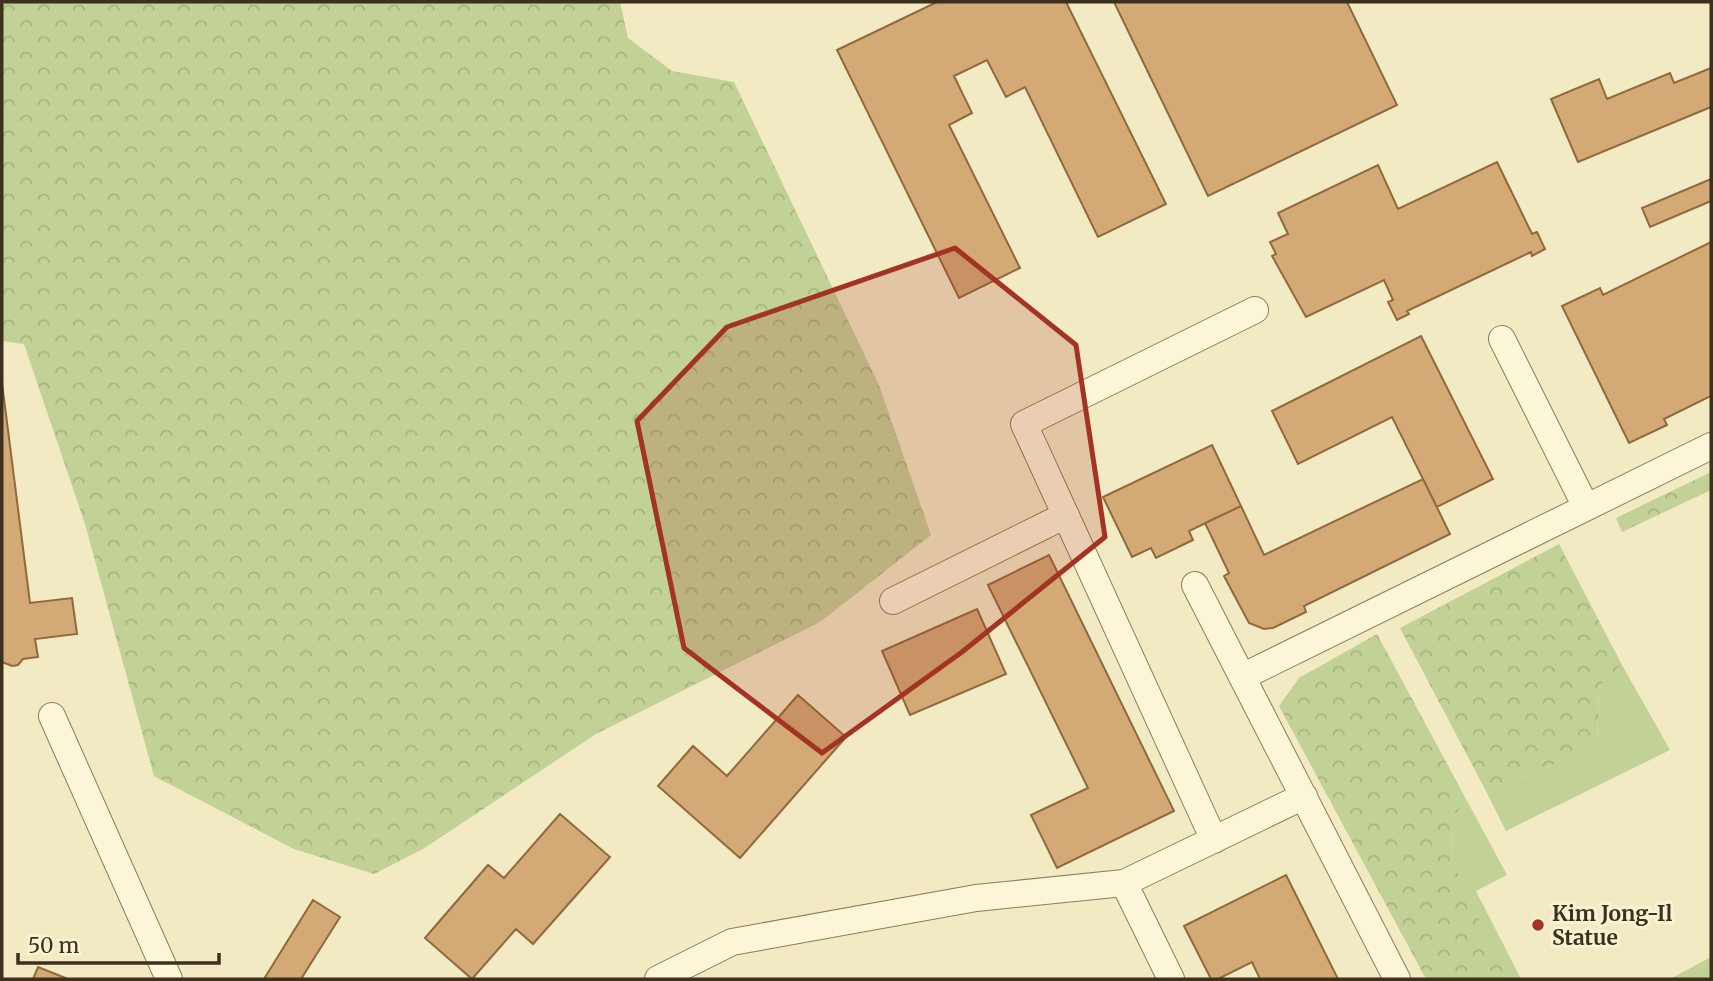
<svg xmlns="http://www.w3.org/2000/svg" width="1713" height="981" font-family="Merriweather,serif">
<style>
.grass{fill:#c2d196}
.forest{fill:url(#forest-crowns)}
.building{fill:#d3aa76;stroke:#90693c;stroke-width:2}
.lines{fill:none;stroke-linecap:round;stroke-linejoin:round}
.minor-casing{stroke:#8e7c58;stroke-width:28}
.minor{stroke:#fcf6d8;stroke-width:26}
.marked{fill:#a33322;fill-opacity:0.2;stroke:#a33322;stroke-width:5;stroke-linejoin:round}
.poi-dot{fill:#a33322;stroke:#f9f3d4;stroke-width:2.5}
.labels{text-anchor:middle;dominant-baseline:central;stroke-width:6;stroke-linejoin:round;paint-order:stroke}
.poi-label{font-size:21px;font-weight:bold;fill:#3d311d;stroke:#f9f3d4;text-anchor:start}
</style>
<defs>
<pattern id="forest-crowns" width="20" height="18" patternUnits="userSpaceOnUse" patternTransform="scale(1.75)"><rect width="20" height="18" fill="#c2d196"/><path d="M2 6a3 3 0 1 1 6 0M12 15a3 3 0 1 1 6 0" fill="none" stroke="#a8b481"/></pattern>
</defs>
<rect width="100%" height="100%" fill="#f2eac3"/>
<!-- grass -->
<path class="grass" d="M1622 665 1670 750 1506 831 1487 793 1597 746 1599 687Z
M1466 799 1507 875 1476 891 1521 979H1509L1452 862 1451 821Z
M1711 957V979H1670Z"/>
<!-- forest -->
<path class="forest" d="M2 2H620L628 38 672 71 734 82 879 385 931 535 820 622 596 734 423 849 374 874 294 849 154 776 85 524 24 344 2 341Z
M1711 472V490L1622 532 1616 518Z
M1559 544 1622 665 1599 687 1597 746 1487 793 1400 628Z
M1377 634 1466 799 1451 821 1452 862 1509 979H1426L1279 706 1299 678Z"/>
<!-- building -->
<path class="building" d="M937 2H1066L1166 204 1098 237 1025 87 1006 97 987 60 954 76 972 113 949 125 1020 268 959 298 837 50Z
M1114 2H1347L1397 105 1208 196Z
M1711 68V107L1578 162 1551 99 1599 79 1607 99 1670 73 1674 83Z
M1497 162 1532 234 1537 232 1545 249 1532 256 1531 252 1407 311 1409 314 1397 320 1388 302 1393 300 1384 280 1306 317 1272 256 1276 254 1270 242 1288 234 1278 213 1378 165 1398 209Z
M1711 179V201L1650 227 1642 208Z
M1711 242V396L1664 419 1667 425 1629 443 1562 306 1600 288 1603 295Z
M1421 336 1493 479 1437 507 1392 417 1298 464 1272 411Z
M2 383 30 603 72 598 77 634 35 639 38 657 23 659 18 665 12 666 2 662Z
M1212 445 1241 506 1189 531 1193 540 1156 558 1151 548 1132 557 1103 497Z
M1423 479 1450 534 1304 606 1306 612 1273 628 1264 629 1249 623 1224 576 1229 573 1205 523 1241 506 1264 555Z
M1049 555 1174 811 1057 868 1031 815 1088 788 988 585Z
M977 609 1006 674 910 715 882 651Z
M798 695 846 737 740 858 658 786 693 746 727 776Z
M560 814 610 857 533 944 516 929 472 979 425 938 488 865 504 878Z
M1286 875 1338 979H1260L1252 962 1218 979H1211L1184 926Z
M313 900 340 917 301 979H264Z
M38 967 68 979H33Z"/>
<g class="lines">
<defs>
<path id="minor" d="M1502 339 1586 507
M1195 585 1397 979
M893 601 1066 515
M1242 677 1711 446
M52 716 169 979
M1214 840 1024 424 1255 310
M1124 883 1171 979
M658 979 732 942 976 898 1124 883 1304 796"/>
</defs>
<!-- minor casing -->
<use href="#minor" class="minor-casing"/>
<!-- minor -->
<use href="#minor" class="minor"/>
</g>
<!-- marked area -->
<path class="marked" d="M955 248 1076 345 1105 537 962 652 822 753 684 648 637 421 727 327Z"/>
<!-- markers -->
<circle class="poi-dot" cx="1538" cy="925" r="7"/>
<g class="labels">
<!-- poi labels -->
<g class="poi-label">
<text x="1552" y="913">Kim Jong-Il<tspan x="1552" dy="24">Statue</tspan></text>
</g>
</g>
<!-- border -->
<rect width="1713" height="981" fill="none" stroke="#3d311d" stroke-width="7"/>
<!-- scale -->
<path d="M18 953v10h201v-10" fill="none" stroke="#3d311d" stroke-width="3.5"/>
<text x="28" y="953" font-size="21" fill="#3d311d" stroke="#f9f3d4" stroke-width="5" paint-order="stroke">50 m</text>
</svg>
